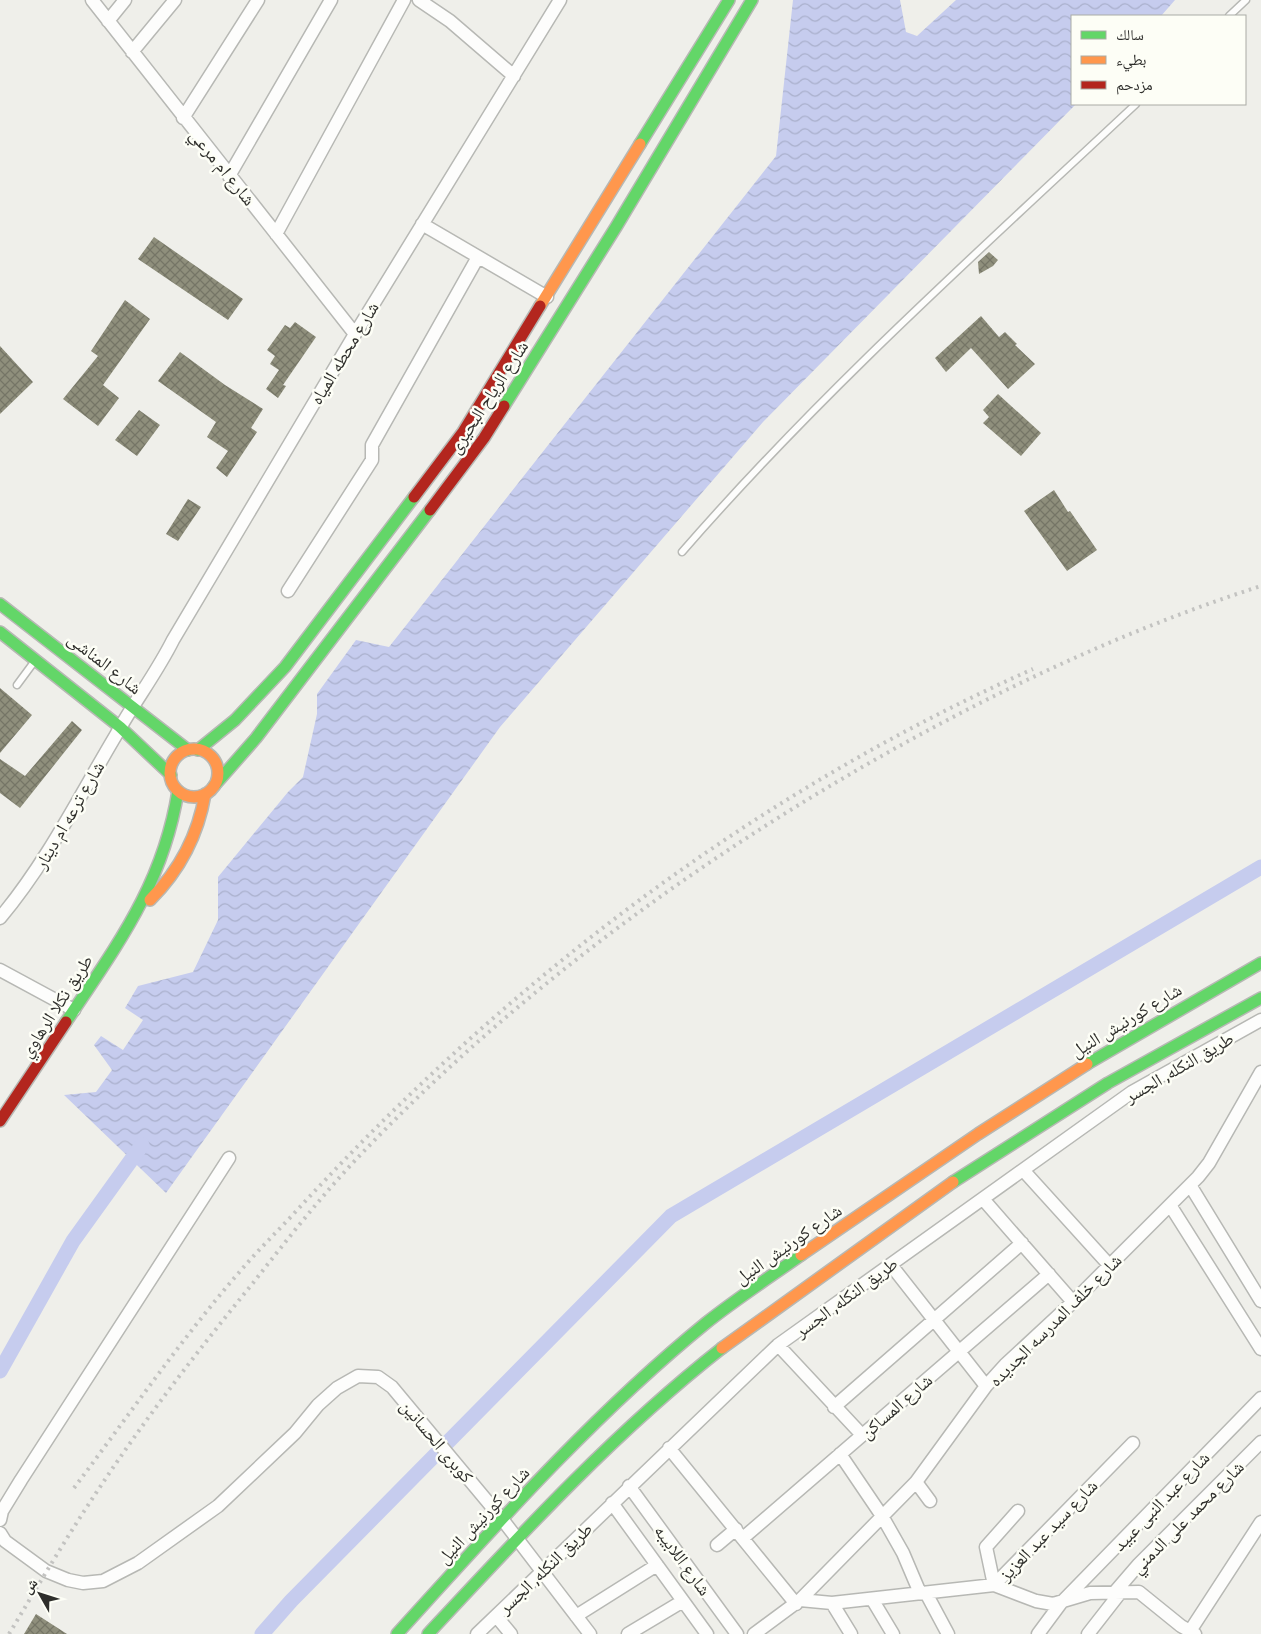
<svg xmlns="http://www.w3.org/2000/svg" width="1261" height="1634" font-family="'Roboto Condensed','Noto Naskh Arabic',sans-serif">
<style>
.water{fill:url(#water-waves)}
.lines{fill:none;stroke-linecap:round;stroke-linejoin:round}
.canal{stroke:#c6ccee;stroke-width:15}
.building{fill:url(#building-cross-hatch)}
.lane-casing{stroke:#b7b8b4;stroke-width:9}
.street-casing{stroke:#b7b8b4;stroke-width:15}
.fast-casing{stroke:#b7b8b4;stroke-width:14}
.slow-casing{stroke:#b7b8b4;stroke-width:14}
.jam-casing{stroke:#b7b8b4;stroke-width:14}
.lane{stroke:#fdfdfc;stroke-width:6}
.street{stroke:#fdfdfc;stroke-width:12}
.fast{stroke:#63d668;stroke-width:11}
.slow{stroke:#ff974d;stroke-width:11}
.jam{stroke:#b3261e;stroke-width:11}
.rail{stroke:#c3c3c1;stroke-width:4;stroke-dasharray:2.5 5;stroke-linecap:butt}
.labels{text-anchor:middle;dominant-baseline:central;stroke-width:5;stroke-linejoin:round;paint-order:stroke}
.street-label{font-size:18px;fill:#2e2e2b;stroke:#fdfef6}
</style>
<defs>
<pattern id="water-waves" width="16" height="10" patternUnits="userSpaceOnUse" patternTransform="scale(1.25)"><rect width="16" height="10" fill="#c6ccee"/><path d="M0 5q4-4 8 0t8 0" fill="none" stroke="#aab0cc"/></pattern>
<pattern id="building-cross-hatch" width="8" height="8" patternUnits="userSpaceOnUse" patternTransform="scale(1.25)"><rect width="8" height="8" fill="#8f8f7c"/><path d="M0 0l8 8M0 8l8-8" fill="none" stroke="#757566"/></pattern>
</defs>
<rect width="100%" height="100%" fill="#efefea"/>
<!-- water -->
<path class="water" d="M793 0H900L906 32 917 36 956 0H1175L1161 16H1072V104H1076L763 422 500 727 166 1193 64 1095 96 1092 112 1070 94 1045 101 1036 123 1050 143 1020 125 1008 138 986 193 972 218 920V877L288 792 303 777 317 714V694L356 640 389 647 776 156Z"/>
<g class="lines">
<!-- canal -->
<path class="canal" d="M0 1371 73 1241 142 1145
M262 1634 291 1601 671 1216 1261 867"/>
</g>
<!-- building -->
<path class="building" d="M154 237 243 299 228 320 138 259Z
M989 252 998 260 993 266 979 274 978 262Z
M125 300 150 319 103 385 119 398 98 426 63 399 98 356 91 351Z
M981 316 999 337 1005 332 1017 344 1015 345 1035 364 1008 389 971 348 946 372 935 358Z
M295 322 316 337 283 385 286 386 278 398 266 389 279 370 270 364 275 356 267 350 285 325 290 328Z
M0 346 33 382 0 414Z
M180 352 225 385 263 409 251 428 257 432 227 477 216 468 228 451 207 437 216 422 158 381Z
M998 394 1041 433 1021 456 983 423 989 417 983 410Z
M139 410 160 425 137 456 115 440Z
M1054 490 1068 512 1070 511 1097 550 1067 571 1024 511Z
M188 499 201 507 178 541 166 534Z
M0 688 32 715 0 753Z
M72 721 82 730 20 808 0 793V759L25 776Z
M36 1614 67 1634H24Z"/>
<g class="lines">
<defs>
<path id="lane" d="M1229 16 1246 0
M682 552C822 391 981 249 1136 104
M17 685 34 662"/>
<path id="street" d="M92 0 355 334
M419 0 450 21 514 76
M108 21 125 0
M132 52 175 0
M183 118 258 0
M229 176 331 0
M422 224 547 297
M276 234 404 0
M288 591 372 460V445L478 257
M0 918C47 862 79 797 116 735 134 702 156 674 173 640L355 334 560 0
M0 970 74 1010
M1023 1170 1110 1266
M1190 1185 1261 1301
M983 1199 1073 1302
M1170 1205 1261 1349
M891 1265 986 1386
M778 1345 862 1435
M834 1407 1022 1243
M669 1448 796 1604
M840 1454 882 1516 903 1553 920 1593
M916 1482 930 1501
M629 1486 737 1634
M612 1503 707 1634
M1018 1511 986 1547 994 1585 1036 1601 1053 1604 1090 1593 1139 1592 1181 1626 1195 1634
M0 1520 2 1511 21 1480 229 1158
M0 1533 5 1541 46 1571 68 1580 83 1583 103 1581 138 1563 218 1506 295 1433 318 1405 337 1388 358 1376 378 1377 392 1387 502 1519 590 1634
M743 1538 1049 1274
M717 1545 736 1529
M926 1593 948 1634
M1114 1593 1139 1564 1261 1442
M872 1599 893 1634
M800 1600 832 1603 994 1585 1133 1443
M832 1603 851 1634
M496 1616 511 1634
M576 1616 657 1565
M1190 1631 1261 1522
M477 1634 778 1345 1132 1092 1261 1020
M628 1634 683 1601
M754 1634 800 1600 916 1482 986 1386 1005 1365 1073 1302 1198 1177 1209 1163 1261 1072
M1038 1634 1061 1603 1261 1398
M1088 1634 1120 1593"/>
<path id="fast" d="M640 144 729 0
M504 406 616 227 752 0
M0 604 188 750
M0 632 120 727 171 775
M198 750 235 720 285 667 414 497
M214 786 256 738 430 510
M66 1022C117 945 163 885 178 791
M1087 1064 1261 963
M953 1182 1108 1083 1261 998
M397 1634C495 1526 593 1415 706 1323 736 1299 770 1277 801 1255
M428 1634C521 1534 615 1432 722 1348"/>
<path id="slow" d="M540 306 640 144
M170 773a24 24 0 1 1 48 0a24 24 0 1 1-48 0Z
M150 900C180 870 198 836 205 794
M801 1255 978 1134 1087 1064
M722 1348 953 1182"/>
<path id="jam" d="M414 497 463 432 540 306
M430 510 484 438 504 406
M0 1121 66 1022"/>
</defs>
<!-- lane casing -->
<use href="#lane" class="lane-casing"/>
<!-- street casing -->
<use href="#street" class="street-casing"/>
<!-- fast casing -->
<use href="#fast" class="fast-casing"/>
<!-- slow casing -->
<use href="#slow" class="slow-casing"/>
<!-- jam casing -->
<use href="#jam" class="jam-casing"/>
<!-- lane -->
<use href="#lane" class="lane"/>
<!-- street -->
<use href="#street" class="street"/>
<!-- fast -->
<use href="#fast" class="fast"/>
<!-- slow -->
<use href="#slow" class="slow"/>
<!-- jam -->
<use href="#jam" class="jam"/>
<!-- rail -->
<path class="rail" d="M74 1488C129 1415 182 1338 242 1269 260 1248 280 1229 299 1208 506 983 752 794 1033 669
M9 1634C39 1584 69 1533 102 1484 148 1415 200 1348 253 1283 289 1237 326 1190 367 1148 505 1005 665 884 835 783 970 703 1112 634 1261 586"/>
</g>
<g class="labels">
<!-- street labels -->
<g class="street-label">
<text transform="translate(223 167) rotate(51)">شارع ام مرعي</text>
<text transform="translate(344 353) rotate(-59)">شارع محطه المياه</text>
<text transform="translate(488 397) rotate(-57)">شارع الرياح البحيرى</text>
<text transform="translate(105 663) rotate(38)">شارع المناشى</text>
<text transform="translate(69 815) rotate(-60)">شارع ترعه ام دينار</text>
<text transform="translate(56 1006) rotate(-57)">طريق نكلا الرهاوي</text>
<text transform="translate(1126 1020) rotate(-31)">شارع كورنيش النيل</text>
<text transform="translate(1179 1067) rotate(-30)">طريق النكله, الجسر</text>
<text transform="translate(788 1244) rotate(-35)">شارع كورنيش النيل</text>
<text transform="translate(846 1297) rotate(-36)">طريق النكله, الجسر</text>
<text transform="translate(1055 1320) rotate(-45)">شارع خلف المدرسه الجديده</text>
<text transform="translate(896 1406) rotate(-41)">شارع المساكن</text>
<text transform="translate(437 1441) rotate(50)">كوبرى الحسانين</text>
<text transform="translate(1161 1501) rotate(-46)">شارع عبد النبى عبيد</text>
<text transform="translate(483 1515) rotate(-47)">شارع كورنيش النيل</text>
<text transform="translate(1187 1517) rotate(-45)">شارع محمد على الدمني</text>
<text transform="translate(1048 1530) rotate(-46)">شارع سيد عبد العزيز</text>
<text transform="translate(683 1560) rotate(54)">شارع اللابيبه</text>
<text transform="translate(545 1568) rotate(-44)">طريق النكله, الجسر</text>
</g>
</g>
<!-- legend -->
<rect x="1071" y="15" width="175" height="90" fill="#fdfef6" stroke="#aaaba5"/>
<rect x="1081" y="31" width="25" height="8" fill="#63d668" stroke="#aaaba5"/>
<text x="1116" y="40" font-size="15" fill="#2e2e2b">سالك</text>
<rect x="1081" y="56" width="25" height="8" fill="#ff974d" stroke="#aaaba5"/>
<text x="1116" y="65" font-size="15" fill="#2e2e2b">بطيء</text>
<rect x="1081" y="81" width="25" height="8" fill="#b3261e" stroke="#aaaba5"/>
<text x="1116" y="90" font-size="15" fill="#2e2e2b">مزدحم</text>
<!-- north arrow -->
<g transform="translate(40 1594) rotate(309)" stroke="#fdfef6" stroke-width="4" paint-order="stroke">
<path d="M0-4L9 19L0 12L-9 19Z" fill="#2e2e2b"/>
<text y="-8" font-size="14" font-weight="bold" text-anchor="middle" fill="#2e2e2b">ش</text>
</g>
</svg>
